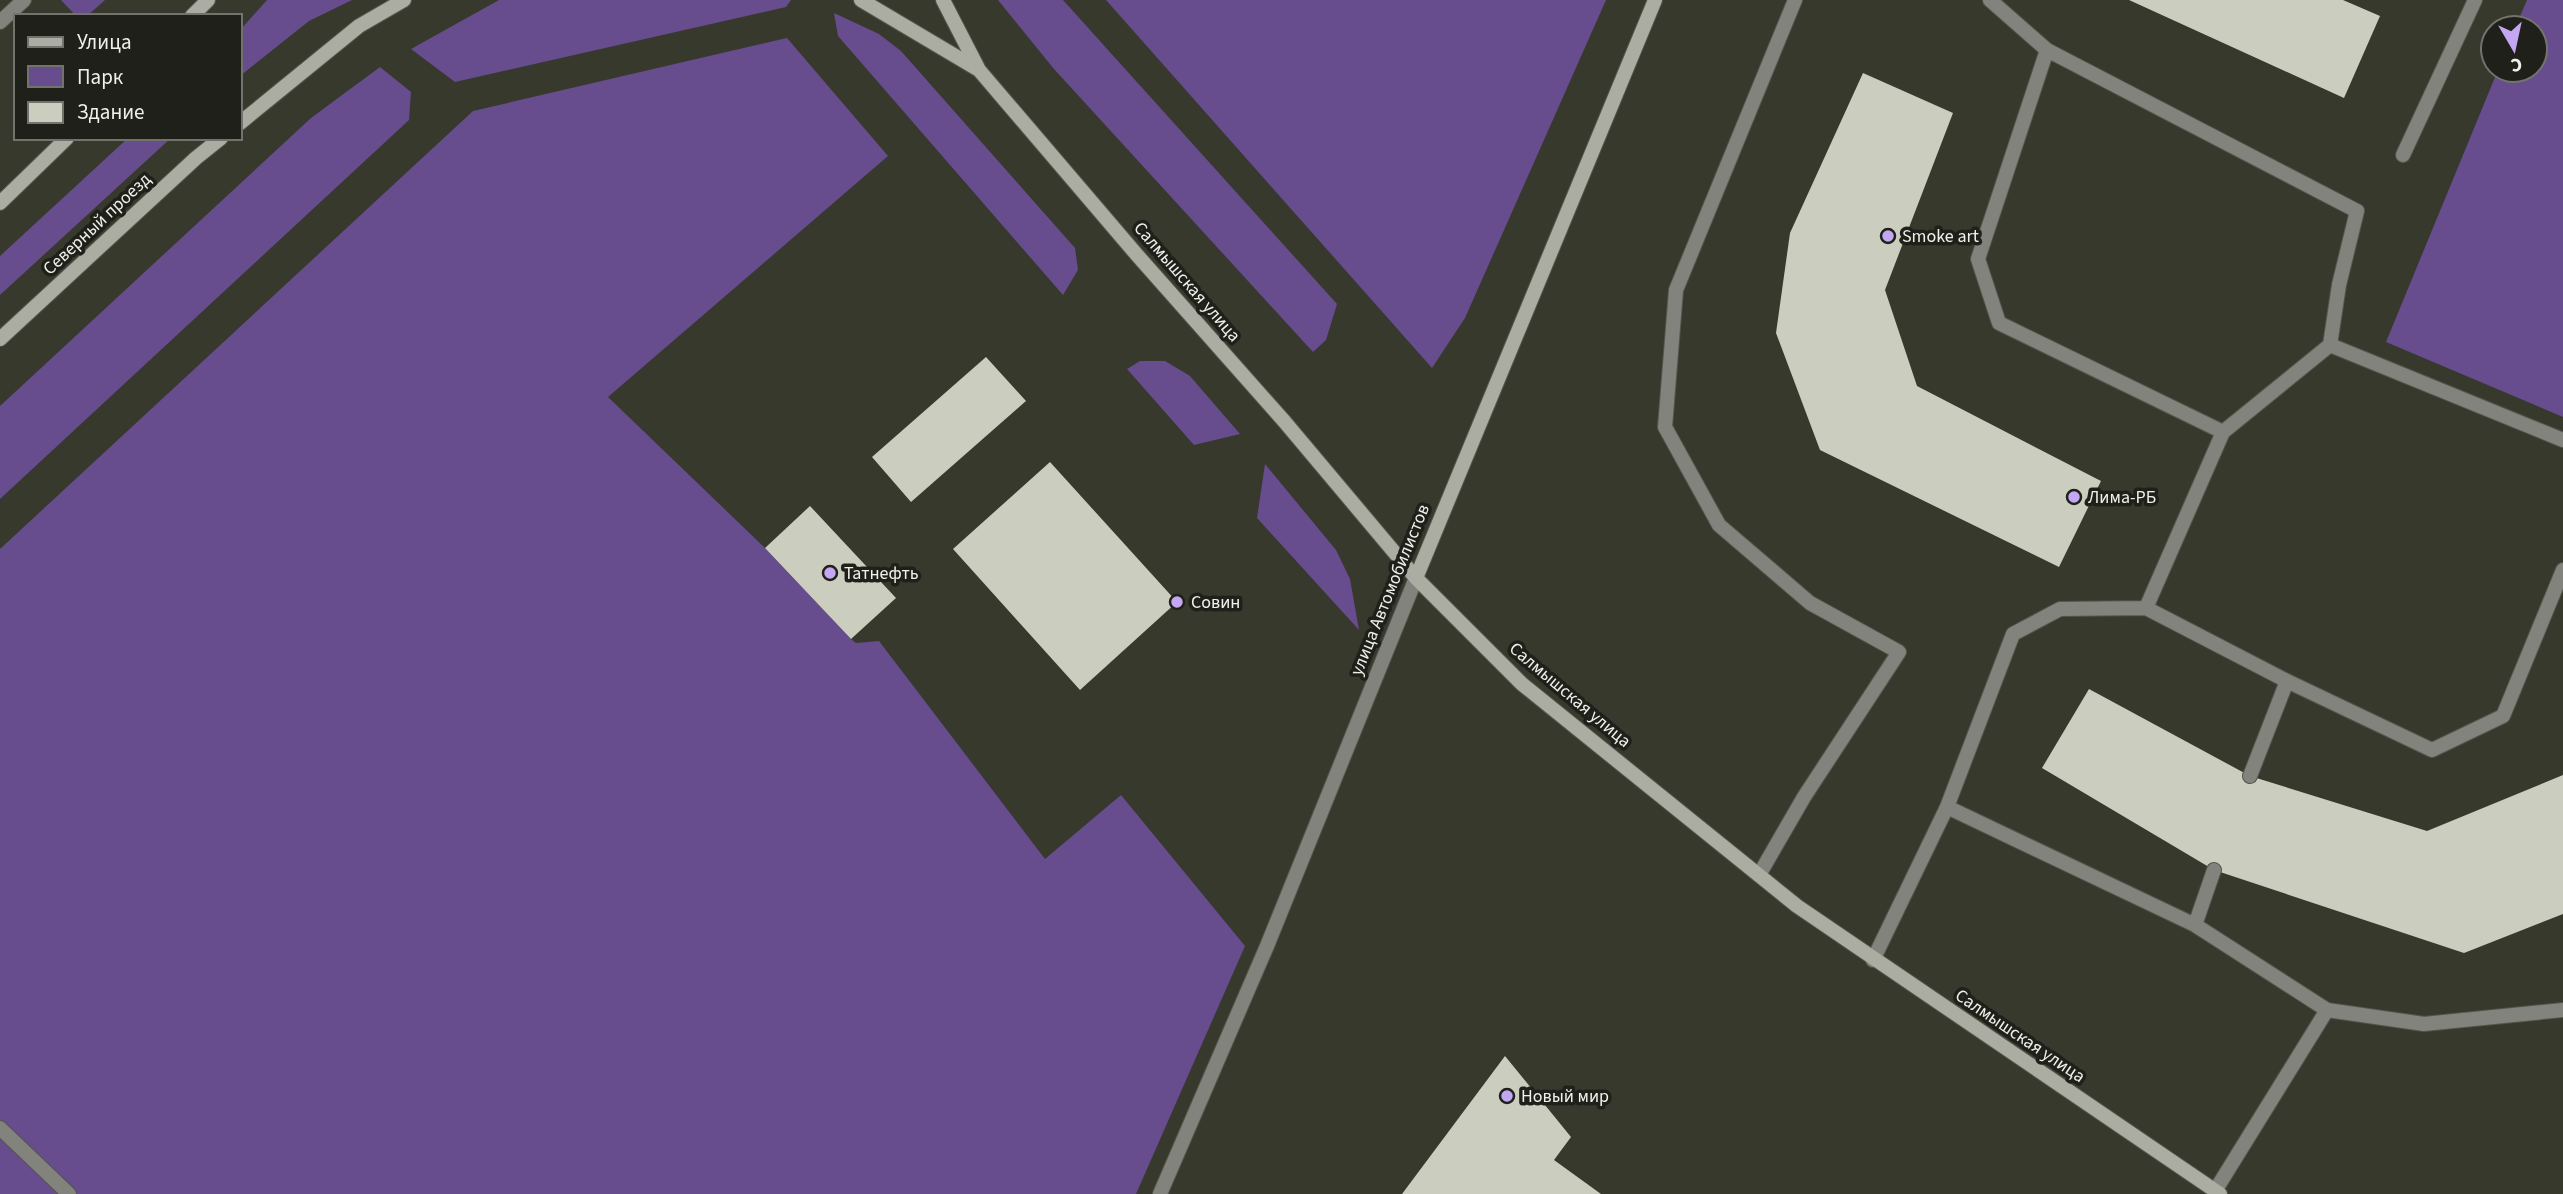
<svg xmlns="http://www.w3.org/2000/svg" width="2563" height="1194" font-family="'Source Sans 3',sans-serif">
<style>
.green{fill:#674c8e}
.building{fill:#cbcebf}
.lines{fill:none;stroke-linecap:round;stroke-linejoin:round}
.service-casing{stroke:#54564b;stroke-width:16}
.tertiary-casing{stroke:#54564b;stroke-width:16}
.secondary-casing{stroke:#54564b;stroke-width:16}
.service{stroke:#82837d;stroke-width:14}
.tertiary{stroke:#82837d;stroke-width:14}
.secondary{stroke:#abada3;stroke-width:14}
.poi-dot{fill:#c3a7f2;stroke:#1f201a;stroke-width:2.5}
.labels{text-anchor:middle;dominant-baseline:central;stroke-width:7;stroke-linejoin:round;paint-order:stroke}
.street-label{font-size:18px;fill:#eff0e9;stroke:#1f201a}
.poi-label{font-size:18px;fill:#eff0e9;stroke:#1f201a;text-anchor:start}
</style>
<rect width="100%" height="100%" fill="#37392d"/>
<!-- green -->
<path class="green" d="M61 0H105L87 16H76Z
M267 0H352L309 21 240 76V30Z
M499 0H791L786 7 455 82 411 49Z
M998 0H1063L1337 304 1326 340 1313 352 1054 69Z
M1106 0H1606L1465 318 1432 368Z
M2527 0H2563V417L2386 342 2498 70H2535V28H2515Z
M834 13 879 34 901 51 1075 248 1078 270 1063 295 838 36Z
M787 38 888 156 608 397 765 548 851 639 856 643 879 641 1045 859 1121 795 1245 946 1136 1194H0V549L473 111Z
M380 67 411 92 409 120 0 499V406L311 118Z
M128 138H171L0 295V256Z
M1140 361H1165L1190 376 1240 434 1194 445 1127 369Z
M1265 464 1336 550 1350 579 1359 630 1257 518Z"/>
<!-- building -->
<path class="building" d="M2129 0H2343L2380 16 2344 98Z
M1863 73 1953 113 1885 290 1917 386 2101 481 2059 567 1820 450 1776 333 1790 233Z
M986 357 1026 401 911 502 872 457Z
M1050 462 1177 602 1080 690 953 549Z
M810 506 896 598 851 639 765 548Z
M2089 689 2250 776 2427 831 2563 775V914L2464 953 2214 870 2042 768Z
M1505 1056 1571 1137 1554 1160 1601 1194H1402Z"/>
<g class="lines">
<defs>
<path id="service" d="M1990 0 2047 50 2357 211 2339 285 2330 345
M0 22 24 0
M2047 50 1978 259 1999 323 2223 432
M2403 155 2475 0
M2146 608 2287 681 2432 750 2503 716 2563 570
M2250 776 2287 681
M1947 807 2195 925 2327 1010 2215 1191
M1759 875 1804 797 1899 652 1810 603 1719 525 1665 427 1676 290 1795 0
M2195 925 2214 870
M1873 960 1947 807 2013 634 2060 609 2146 608 2223 432 2330 345 2563 440
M2327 1010 2424 1024 2563 1010
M0 1128 69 1194"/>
<path id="tertiary" d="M1160 1194 1267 946 1416 578"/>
<path id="secondary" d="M861 0 979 70
M943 0 979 70 1137 255 1284 421 1416 578 1522 684 1797 906 2220 1194
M192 16 208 0
M240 123 359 26 404 0
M0 203 67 138
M0 339 196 158 221 138
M1416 578 1655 0"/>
</defs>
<!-- service casing -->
<use href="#service" class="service-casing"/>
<!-- tertiary casing -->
<use href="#tertiary" class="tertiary-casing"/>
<!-- secondary casing -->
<use href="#secondary" class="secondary-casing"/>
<!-- service -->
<use href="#service" class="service"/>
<!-- tertiary -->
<use href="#tertiary" class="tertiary"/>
<!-- secondary -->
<use href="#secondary" class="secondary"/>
</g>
<!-- markers -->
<g class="poi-dot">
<circle cx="1888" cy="236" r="7"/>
<circle cx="2074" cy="497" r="7"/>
<circle cx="830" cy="573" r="7"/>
<circle cx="1177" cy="602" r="7"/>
<circle cx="1507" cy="1096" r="7"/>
</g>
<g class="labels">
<!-- street labels -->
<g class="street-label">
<text transform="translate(97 224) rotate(-43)">Северный проезд</text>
<text transform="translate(1187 282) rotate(49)">Салмышская улица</text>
<text transform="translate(1390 590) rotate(-68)">улица Автомобилистов</text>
<text transform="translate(1570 695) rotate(40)">Салмышская улица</text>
<text transform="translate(2020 1036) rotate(34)">Салмышская улица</text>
</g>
<!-- poi labels -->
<g class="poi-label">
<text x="1902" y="236">Smoke art</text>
<text x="2088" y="497">Лима-РБ</text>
<text x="844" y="573">Татнефть</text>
<text x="1191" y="602">Совин</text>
<text x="1521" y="1096">Новый мир</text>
</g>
</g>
<!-- legend -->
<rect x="14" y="14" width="228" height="126" fill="#1f201a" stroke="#72736d" stroke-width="2"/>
<rect x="28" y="37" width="35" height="10" fill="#abada3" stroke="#72736d" stroke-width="2"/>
<text x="77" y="49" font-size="21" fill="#eff0e9">Улица</text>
<rect x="28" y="66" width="35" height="21" fill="#674c8e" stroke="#72736d" stroke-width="2"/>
<text x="77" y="84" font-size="21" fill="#eff0e9">Парк</text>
<rect x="28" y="102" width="35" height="21" fill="#cbcebf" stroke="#72736d" stroke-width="2"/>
<text x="77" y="119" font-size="21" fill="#eff0e9">Здание</text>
<!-- north arrow -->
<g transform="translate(2514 49) rotate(171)"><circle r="33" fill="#1f201a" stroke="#72736d" stroke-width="2"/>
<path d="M0-5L12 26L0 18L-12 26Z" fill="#c3a7f2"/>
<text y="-10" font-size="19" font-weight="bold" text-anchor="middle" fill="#eff0e9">С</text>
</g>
</svg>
